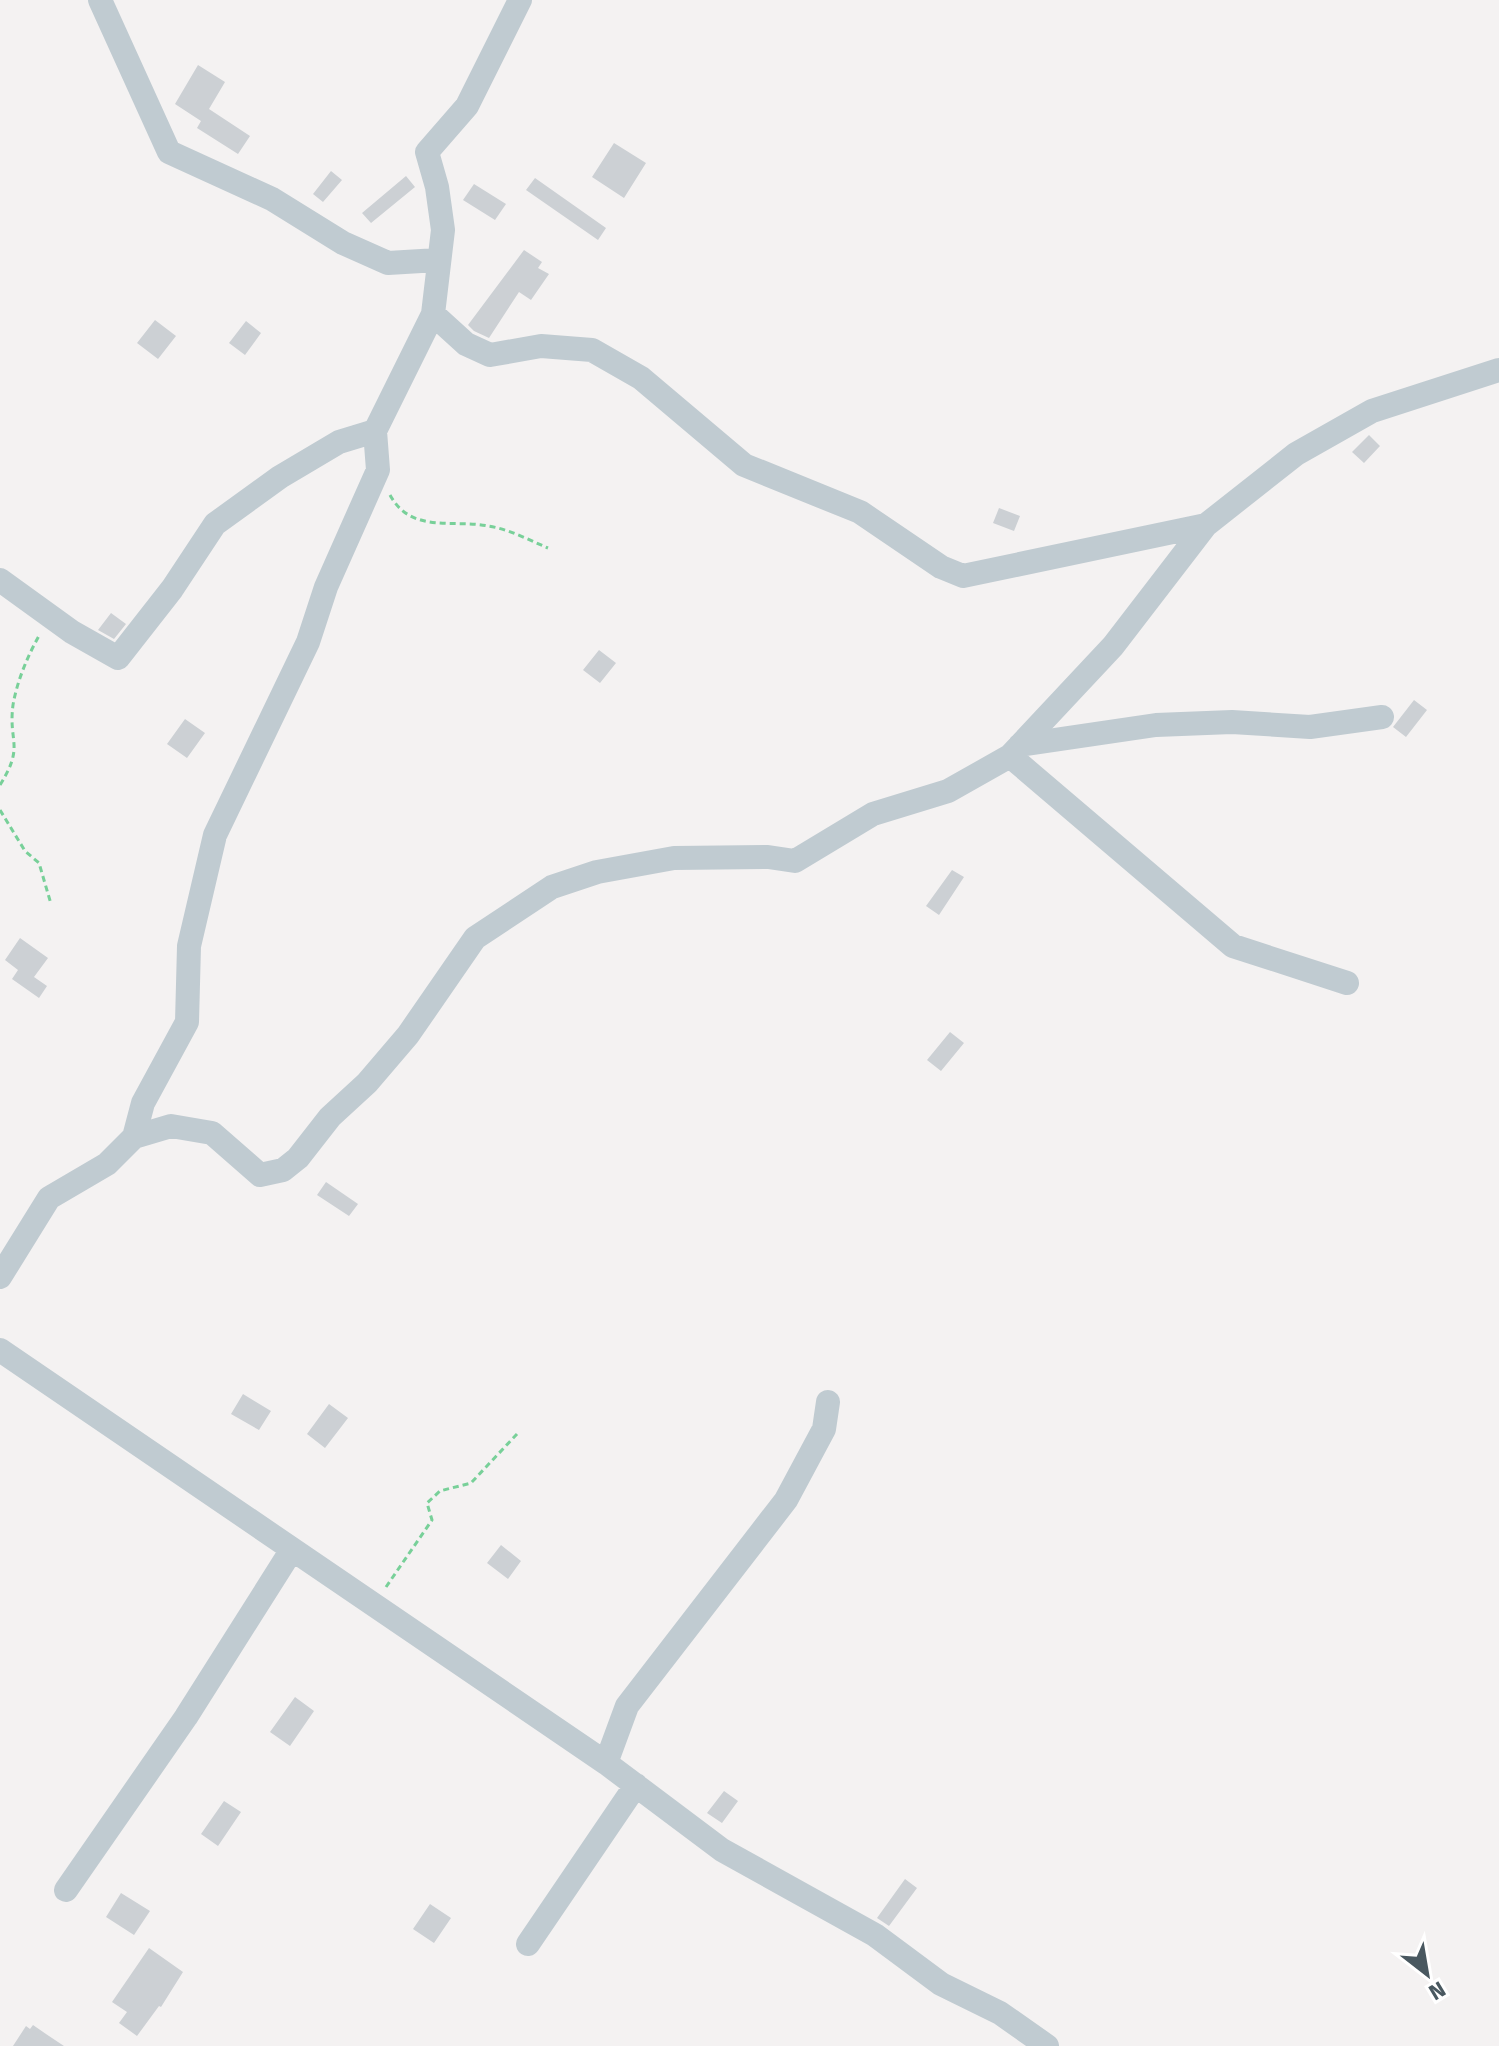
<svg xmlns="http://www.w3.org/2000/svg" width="1499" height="2046" font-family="'Fira Sans',sans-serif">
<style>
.building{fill:#ccd0d4}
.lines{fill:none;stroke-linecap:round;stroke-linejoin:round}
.path{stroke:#78d099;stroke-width:3;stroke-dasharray:6 4;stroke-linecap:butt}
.minor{stroke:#c0cbd1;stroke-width:24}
</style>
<rect width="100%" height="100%" fill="#f4f2f2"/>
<!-- building -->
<path class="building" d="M198 65 225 82 209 109 250 136 238 154 197 128 201 121 175 104Z
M614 143 646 163 624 198 592 177Z
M331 171 342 180 323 202 313 194Z
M406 176 415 187 371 223 362 213Z
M535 178 606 228 598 240 526 190Z
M474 184 506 204 495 220 463 200Z
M524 250 542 262 538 268 549 274 531 300 519 292 489 338 474 331 468 325Z
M155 320 176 336 158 359 137 343Z
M246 321 261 333 245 355 229 343Z
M1369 435 1380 446 1364 463 1352 452Z
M999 508 1020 516 1014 531 993 523Z
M111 613 126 624 114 639 98 630Z
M599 650 616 663 600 683 583 670Z
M1414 700 1427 710 1406 737 1393 727Z
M185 719 205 733 187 758 167 744Z
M952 870 964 877 939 915 926 906Z
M20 938 48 958 34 977 47 986 39 998 12 979 18 970 5 960Z
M950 1032 964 1043 941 1071 927 1060Z
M326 1182 358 1204 349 1216 317 1195Z
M243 1394 271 1411 259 1430 231 1414Z
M329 1404 348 1418 325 1448 307 1434Z
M501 1545 521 1561 508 1579 487 1563Z
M295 1697 314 1711 290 1746 270 1732Z
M724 1791 738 1801 722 1823 707 1813Z
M224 1801 241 1812 218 1846 201 1834Z
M905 1879 917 1888 889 1926 877 1918Z
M121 1893 150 1911 134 1935 106 1917Z
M430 1904 451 1918 434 1943 413 1929Z
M149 1948 183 1972 161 2007 159 2006 137 2036 119 2023 127 2012 112 2002Z
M33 2025 46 2034 64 2046H13L26 2026 30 2029Z"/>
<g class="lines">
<!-- path -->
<path class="path" d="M390 495C411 534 453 519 488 526 509 529 529 540 548 548
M0 785C25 745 8 743 13 705 17 681 28 655 40 634
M0 810 25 851 39 863 51 904
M386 1587 432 1520 427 1503 440 1491 471 1483 517 1434"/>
<!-- minor -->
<path class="minor" d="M100 0 169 152 272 199 343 243 388 263 438 260
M433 314 466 344 490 355 541 346 592 350 641 378 744 465 860 512 941 567 963 576 1206 525
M0 580 72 632 118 658 172 589 215 524 280 477 339 442 375 431
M1020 745 1156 725 1232 722 1310 727 1382 717
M1010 756 1233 946 1347 983
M134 1137 143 1103 187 1022 189 946 215 835 308 642 326 587 378 470 375 431 433 314 443 230 437 187 427 152 467 106 520 0
M0 1277 49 1198 107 1164 134 1137 171 1126 212 1133 260 1175 283 1170 298 1158 330 1117 367 1083 408 1035 475 938 552 887 597 872 674 858 768 857 795 861 873 814 948 791 1010 756 1113 646 1206 525 1296 454 1372 411 1499 370
M0 1350 606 1763 722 1850 875 1935 941 1984 1000 2013 1047 2046
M606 1763 627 1706 786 1500 824 1429 828 1402
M66 1890 186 1717 291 1551
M528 1944 636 1785"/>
</g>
<!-- north arrow -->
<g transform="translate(1427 1974) rotate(149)" stroke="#ffffff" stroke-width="6" paint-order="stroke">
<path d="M0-6L14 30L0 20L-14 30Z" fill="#495860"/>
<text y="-12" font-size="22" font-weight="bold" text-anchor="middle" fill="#495860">N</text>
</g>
</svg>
